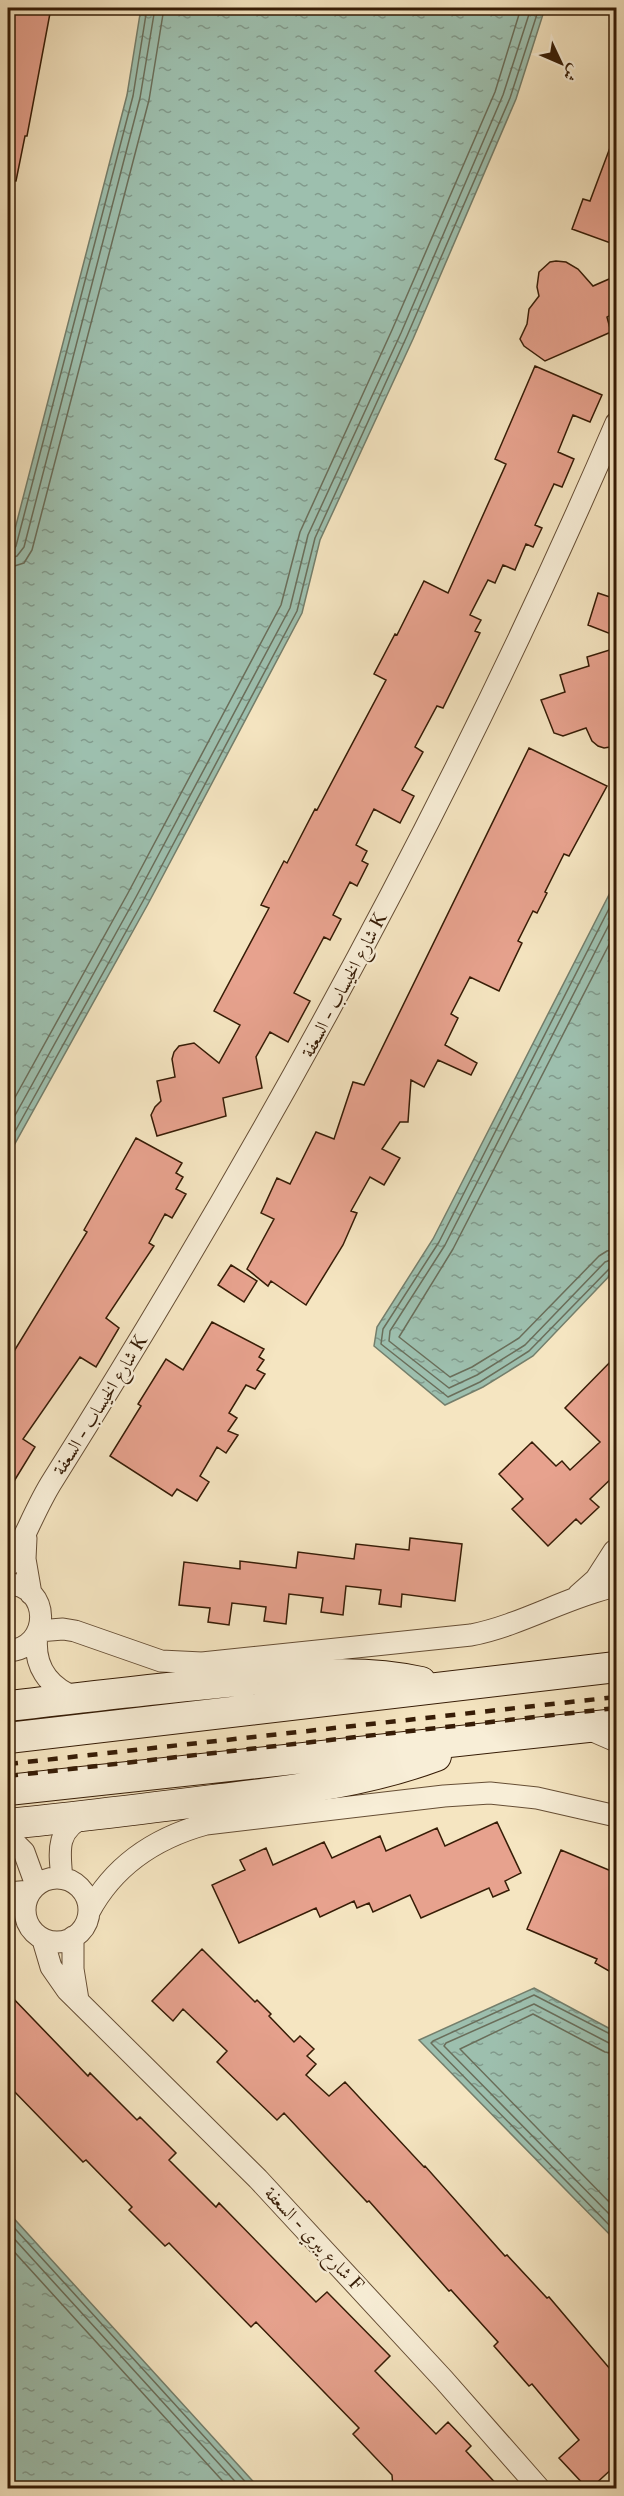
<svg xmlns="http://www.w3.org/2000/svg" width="624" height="2496" font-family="'Libre Caslon Text',Amiri,serif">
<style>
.water{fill:url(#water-ripples);stroke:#747e6b;stroke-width:1.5}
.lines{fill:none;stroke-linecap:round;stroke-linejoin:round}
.shore{stroke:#6a6e5a;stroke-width:1.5}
.building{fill:#e7a28e;stroke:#361c06;stroke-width:1.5}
.street-casing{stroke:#664e35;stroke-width:23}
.secondary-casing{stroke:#361c06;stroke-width:32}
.street{stroke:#f8eed7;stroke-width:21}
.secondary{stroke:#f8eed7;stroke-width:30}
.rail{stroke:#361c06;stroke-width:4.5;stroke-dasharray:10 10;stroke-linecap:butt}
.labels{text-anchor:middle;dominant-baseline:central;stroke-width:4.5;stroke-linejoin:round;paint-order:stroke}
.street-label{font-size:18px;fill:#361c06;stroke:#f8eed7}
</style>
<defs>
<pattern id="water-ripples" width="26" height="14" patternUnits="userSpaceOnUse" patternTransform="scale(1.5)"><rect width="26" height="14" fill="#9dbfae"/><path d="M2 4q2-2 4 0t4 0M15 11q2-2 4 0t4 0" fill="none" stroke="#819a8c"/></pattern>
</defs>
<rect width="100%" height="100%" fill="#f5e5c1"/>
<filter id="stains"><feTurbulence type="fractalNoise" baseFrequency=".00333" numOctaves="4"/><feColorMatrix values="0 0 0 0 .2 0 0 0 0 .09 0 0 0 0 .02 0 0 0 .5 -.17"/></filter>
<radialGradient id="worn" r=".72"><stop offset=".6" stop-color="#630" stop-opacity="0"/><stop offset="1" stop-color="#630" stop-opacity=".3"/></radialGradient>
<!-- water -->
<path class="water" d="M141 8H545L516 99 413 339 320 540 302 613 148 904 8 1156V556L127 95Z
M616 881V1269L533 1356 483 1387 445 1405 374 1346 377 1327 433 1239Z
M534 1988 616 2032V2241L419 2040Z
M8 2212 259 2488H14L8 2477Z"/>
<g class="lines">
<!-- shore -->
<path class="shore" d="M8 551 13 550 16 546 133 96 147 8
M8 559 17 556 24 547 140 98 155 8
M8 568 24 563 32 550 149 100 164 8
M616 895 439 1242 383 1329 381 1344 448 1397 480 1382 529 1351 610 1268 616 1266
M616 911 445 1245 390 1331 389 1341 449 1388 477 1375 525 1345 605 1262 616 1258
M616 931 453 1249 399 1337 450 1377 472 1367 519 1338 599 1256 607 1251 616 1249
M8 1110 128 893 281 605 300 532 392 330 495 92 521 8
M8 1128 136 897 290 608 308 535 401 333 503 95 531 8
M8 1144 143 901 297 611 315 538 407 336 510 98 539 8
M616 2037 534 1995 433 2041 431 2043 616 2232
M616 2045 609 2043 534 2004 446 2043 444 2046 616 2221
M616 2054 605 2052 533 2014 460 2049 616 2209
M8 2221 251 2488
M8 2232 241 2488
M8 2245 229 2488"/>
</g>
<!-- building -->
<path class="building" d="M8 8H51L27 136H25L16 181 8 180Z
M614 137 616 138V245L572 229 583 199 590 201Z
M556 261 566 262 578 269 593 286 616 276V312L607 317 611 332 545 361 524 346 520 339 527 324 529 309 539 296 537 287 539 272 550 262Z
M535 366 602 395 590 422 573 415 558 452 574 459 562 487 554 484 535 525 542 528 533 547 526 544 515 570 503 565 495 583 488 580 470 615 481 620 475 631 480 633 443 708 437 706 415 747 423 752 402 790 414 796 400 823 374 809 356 845 367 851 362 861 368 864 357 886 350 882 333 915 341 919 330 940 324 937 294 993 310 1001 288 1042 270 1032 256 1057 262 1088 223 1098 226 1116 157 1136 151 1115 155 1107 161 1101 157 1081 175 1077 172 1059 174 1052 179 1046 194 1043 219 1063 240 1025 214 1011 269 908 261 905 284 861 287 863 315 809 317 810 386 680 374 674 395 634 397 635 424 581 448 593 506 464 495 459Z
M598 593 616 599V636L588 625Z
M616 648V746L604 748 598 746 592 741 586 728 563 736 554 733 541 700 565 692 560 675 589 666 587 657Z
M529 748 607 786 569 856 564 854 545 892 547 893 537 913 533 911 518 941 522 943 499 991 470 977 451 1014 458 1018 445 1045 477 1063 471 1075 438 1060 424 1087 411 1080 408 1122H400L382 1149 400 1158 384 1185 370 1177 351 1211 357 1213 343 1245 306 1305 271 1281 268 1286 247 1269 274 1219 261 1213 277 1178 290 1184 316 1132 334 1139 353 1082 364 1085Z
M136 1138 182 1163 176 1173 183 1177 176 1189 186 1194 172 1218 165 1214 149 1243 154 1246 106 1318 119 1328 96 1367 80 1357 23 1439 35 1447 8 1491V1361L87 1232 84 1230Z
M231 1265 257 1281 244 1302 218 1285Z
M212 1322 264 1349 259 1357 264 1360 257 1370 265 1374 255 1389 246 1385 229 1413 237 1418 228 1431 238 1435 226 1453 217 1447 200 1476 209 1482 197 1501 177 1489 172 1496 110 1456 141 1406 138 1404 166 1359 183 1370Z
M616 1356V1474L590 1499 599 1507 581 1524 576 1519 548 1546 512 1509 523 1499 499 1474 532 1442 556 1466 562 1461 570 1470 600 1442 565 1408Z
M410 1538 462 1544 455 1601 402 1594 401 1607 379 1604 381 1590 346 1586 343 1615 321 1612 323 1598 289 1594 286 1624 264 1621 266 1607 232 1603 229 1625 208 1622 210 1608 179 1605 184 1562 240 1569V1561L296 1568 298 1552 354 1559 356 1544 409 1550Z
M497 1822 521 1873 505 1881 509 1890 493 1897 489 1888 421 1918 410 1895 373 1912 369 1903 357 1908 354 1901 320 1917 316 1908 239 1943 212 1885 245 1870 240 1860 266 1848 273 1865 324 1842 332 1858 380 1836 386 1851 437 1828 445 1846Z
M561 1850 616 1873V1975L595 1963 597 1959 527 1929Z
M202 1949 255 2002 257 2000 271 2014 269 2016 294 2042 300 2036 314 2049 307 2056 316 2064 306 2075 329 2096 345 2082 424 2167 425 2166 505 2256 507 2255 547 2298 549 2297 616 2376V2465L591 2488H587L559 2458 579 2440 532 2384 529 2386 494 2346 498 2342 451 2290 449 2291 369 2201 367 2202 284 2113 277 2120 217 2062 227 2051 183 2009 173 2021 152 2001Z
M8 1993 88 2076 90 2073 137 2120 140 2117 176 2153 169 2160 216 2207 219 2203 316 2302 327 2292 390 2356 375 2371 436 2434 448 2422 471 2446 466 2451 500 2488H393L392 2475 353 2434 359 2428 256 2322 251 2327 169 2243 165 2246 129 2210 132 2207 86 2160 83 2162 8 2085Z"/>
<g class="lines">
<defs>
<path id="street" d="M26 1538 25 1559 31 1594
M8 1566C25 1539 35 1508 53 1480 266 1141 458 791 616 423
M8 1584C51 1585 52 1648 8 1651
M578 1595 596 1579 614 1551
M38 1631 63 1629 75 1631 161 1661 202 1663 471 1635C522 1625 566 1597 616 1586
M37 1634C33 1665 47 1687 77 1698
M586 1728 616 1741
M8 1836 24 1852 36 1885
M62 1878C59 1850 56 1829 86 1816
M25 1910a32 32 0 1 1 64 0a32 32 0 1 1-64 0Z
M8 1893 31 1891
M89 1912C114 1865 155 1838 206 1824L444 1796 490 1793 537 1798 616 1816
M73 1937V1969L78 2000
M43 1940 51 1967 67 1990 258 2179 444 2380 539 2488"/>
<path id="secondary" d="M8 1706C88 1697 168 1687 249 1680 307 1675 363 1669 421 1682
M8 1738 616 1667
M8 1790 616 1724
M8 1824C79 1817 150 1808 221 1799 295 1790 366 1782 436 1756"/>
</defs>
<!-- street casing -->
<use href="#street" class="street-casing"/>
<!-- secondary casing -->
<use href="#secondary" class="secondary-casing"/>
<!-- street -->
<use href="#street" class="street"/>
<!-- secondary -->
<use href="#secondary" class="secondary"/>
<!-- rail -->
<path class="rail" d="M8 1764 616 1697
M8 1776 616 1708"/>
</g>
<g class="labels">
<!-- street labels -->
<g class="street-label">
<text transform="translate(344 985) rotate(-62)">شارع الخيساب - السعفة K</text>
<text transform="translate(100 1405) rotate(-58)">شارع الخيساب - السعفة K</text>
<text transform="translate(314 2239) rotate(47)">شارع يبري - السعفة F</text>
</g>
</g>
<!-- margin -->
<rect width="624" height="2496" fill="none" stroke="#f5e5c1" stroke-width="30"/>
<rect x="9" y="9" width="606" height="2478" fill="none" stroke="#361c06" stroke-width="3"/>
<rect x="15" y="15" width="594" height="2466" fill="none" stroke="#361c06" stroke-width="1.5"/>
<!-- north arrow -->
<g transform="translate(561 63) rotate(134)" stroke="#f8eed7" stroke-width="4.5" paint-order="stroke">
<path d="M0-4.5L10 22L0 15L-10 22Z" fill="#361c06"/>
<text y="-9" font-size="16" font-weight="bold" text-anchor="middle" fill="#361c06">ش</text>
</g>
<rect width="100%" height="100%" filter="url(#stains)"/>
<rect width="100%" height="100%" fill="url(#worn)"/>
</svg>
